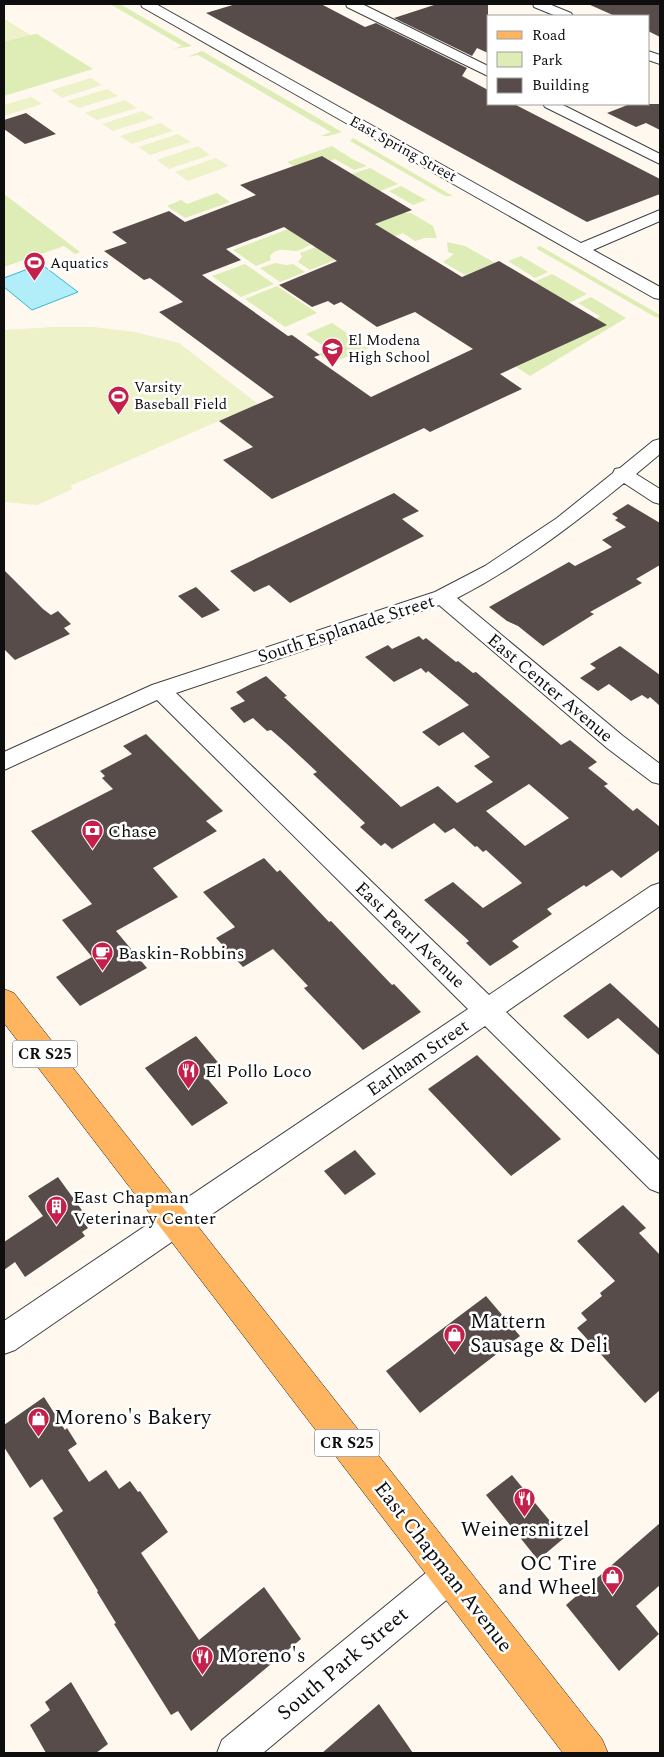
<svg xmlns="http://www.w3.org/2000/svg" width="664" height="1757" font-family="Spectral,serif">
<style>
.green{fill:#deecb6}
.pitch{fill:#edf2c9}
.water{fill:#b1eef9;stroke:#34b7d4}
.building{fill:#574c4a;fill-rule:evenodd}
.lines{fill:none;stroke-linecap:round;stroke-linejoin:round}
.minor-casing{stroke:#414141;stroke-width:2}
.major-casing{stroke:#1f1f1f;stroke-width:1}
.minor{fill:#fff;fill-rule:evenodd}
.major{fill:#ffb55f;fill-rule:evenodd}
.labels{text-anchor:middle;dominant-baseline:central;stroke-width:5;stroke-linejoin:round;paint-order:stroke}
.far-street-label{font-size:15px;fill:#0e0e0e;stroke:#fff}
.far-poi-label{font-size:15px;fill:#0e0e0e;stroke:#fff;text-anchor:start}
.shield{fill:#fff;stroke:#565656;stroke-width:1}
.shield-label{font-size:16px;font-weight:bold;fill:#0e0e0e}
.street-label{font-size:18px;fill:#0e0e0e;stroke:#fff}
.poi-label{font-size:18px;fill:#0e0e0e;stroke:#fff;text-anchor:start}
.near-poi-label{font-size:21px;fill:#0e0e0e;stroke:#fff;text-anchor:start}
.near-street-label{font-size:21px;fill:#0e0e0e;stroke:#fff}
</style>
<rect width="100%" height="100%" fill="#fff8ef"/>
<!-- green -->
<path class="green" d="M110 4H120L192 46 173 49 182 46Z
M4 19 30 35 37 34 93 69 4 96Z
M202 51 342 132 328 136H321L331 132 198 55 187 57Z
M353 138 453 196H445L350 141Z
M332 146 352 159 367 166 354 170 335 159 330 161 322 156 293 166 287 162Z
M370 168 398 184 380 191 352 174Z
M401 186 426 200 413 205 389 191Z
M217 193 230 202 185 218 167 206 181 200 187 204Z
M4 194 80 252 75 254 64 246 4 267Z
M403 213H411L433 226 437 238H425L415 241 403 233 350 254 330 241Z
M288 229 311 245C308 246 298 251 297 251 286 251 278 246 270 256L271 260 256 266 233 250Z
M447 242 465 246 495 263 465 275 443 262 454 254 448 252Z
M540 246 660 315V318L655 317 537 249V247Z
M316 247 335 260 310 270 298 262 302 257 300 253Z
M521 256 548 272 535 278 508 261Z
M275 263 286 265 293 264 305 272 280 282 260 268Z
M245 264 274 284 241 297 212 276Z
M552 274 587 294 569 303 534 282Z
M277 286 317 313 285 327 245 299Z
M591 297 626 318 530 376 516 367 606 325 596 319 600 316 578 303Z
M332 323 369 348 331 363 319 354 328 349 306 334Z"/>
<!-- pitch -->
<path class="pitch" d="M4 19 30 35 4 42Z
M91 78 102 85 62 98 51 90Z
M107 89 118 96 79 108 67 101Z
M31 97 42 104 4 116V105Z
M125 100 137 108 97 120 85 113Z
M142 111 154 118 113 131 102 124Z
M161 123 173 131 132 144 120 136Z
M178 134 191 142 150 155 138 147Z
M198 146 210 155 169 169 157 160Z
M216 158 229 166 188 181 175 172Z
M52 327H93L135 332 179 343 258 404 70 486 73 489 37 505 4 502V330Z"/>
<!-- water -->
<path class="water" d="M41 264 78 292 32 310 4 287V278Z"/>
<!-- building -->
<path class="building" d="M236 4H321L365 27 376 23 467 68 462 76 488 90V104H514L660 179V194L587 222 206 13Z
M437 4H488V53L477 48 472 56 394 18Z
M588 4H660V37L648 31V16H615Z
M630 104H660V130L646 123 636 127 607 113Z
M26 113 56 134 25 144 4 129V120Z
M322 156 412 210 375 224 462 277 499 261 607 325 500 374 522 389 430 432 424 428 272 499 223 460 253 447 219 421 274 397 159 312 183 302 150 278 144 280 104 251 127 243 112 232 169 211 185 222 256 195 240 185ZM284 227 337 261 279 285 312 307 328 301 334 305 341 302 377 327 415 312 473 349 371 397 314 357 320 355 292 335 288 336 202 275 241 260 226 249Z
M394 493 419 511 402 519 424 536 290 603 269 585 254 592 230 571Z
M628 504 660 523V565L636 579 642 583 590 612 594 614 543 646 518 626 507 621 489 607 569 562 575 566 612 547 602 540 626 527 615 520 618 518 612 514Z
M4 570 43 609 51 615 58 611 71 624 64 628 70 634 15 660 4 649Z
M196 587 220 610 202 618 178 596Z
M419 636 423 640 426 638 456 662 458 661 473 673 476 672 561 745 570 740 597 762 588 768 608 784 604 786 633 811 637 808 660 827V850L621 878 612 870 586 887 584 885 547 909 552 914 512 941 519 947 490 966 466 943 469 941 424 900 453 882 483 908 522 883 486 850 483 852 477 846 475 847 454 828 445 833 434 823 392 849 385 843 381 846 360 827 365 823 313 774 317 772 287 744 271 730 267 731 253 718 244 723 230 708 245 701 236 692 266 676 287 696 284 697 401 807 438 786 457 803 493 782 474 766 490 757 463 732 439 746 422 732 469 705 428 671 426 673 421 668 394 682 365 657 388 645 392 649ZM529 784 569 818 525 846 486 811Z
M620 646 660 675V706L650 697 648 699 642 695 631 701 609 684 598 691 580 678 596 668 590 664Z
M146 734 223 811 206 821 217 831 153 868 178 897 116 931 147 968 80 1006 56 977 92 957 62 920 92 904 31 831 113 789 102 778 105 776 100 771 132 754 123 746Z
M264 858 277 872 280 870 329 922 331 921 392 985 394 984 421 1012 363 1050 304 988 308 986 273 949 243 967 216 938 235 927 203 892Z
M610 983 660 1029V1056L618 1018 588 1039 563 1016Z
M196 1036 221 1066 205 1076 228 1103 192 1126 145 1068Z
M477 1055 561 1139 511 1176 428 1089Z
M355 1150 376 1174 345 1195 324 1171Z
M58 1177 89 1220 84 1223 88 1228 82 1232 85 1236 25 1277 15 1262 4 1270V1242L43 1216 28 1196Z
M623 1205 646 1228 639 1233 660 1255V1390L645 1403 577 1328 587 1320 581 1313 602 1296 600 1293 615 1281 577 1241Z
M486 1296 520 1336 420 1413 386 1371Z
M44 1397 65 1430 67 1428 77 1444 68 1450 89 1482 106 1470 119 1489 130 1481 138 1492 140 1491 168 1532 141 1553 199 1640 264 1587 301 1639 191 1731 178 1711 171 1715 114 1624 116 1623 97 1592 98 1591 53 1518 63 1511 42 1479 30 1488 4 1447V1425Z
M512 1475 564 1538 538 1560 486 1495Z
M660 1523V1585L636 1606 659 1634 619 1671 566 1605Z
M71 1682 108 1744 96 1753H46L30 1725 50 1710 45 1702Z
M379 1704 413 1753H322Z"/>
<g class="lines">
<defs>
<path id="minor" d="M141 4H156L581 243 660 210V221L593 250 660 287V299L654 298 142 7Z
M346 4H362L488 66V76L347 7Z
M533 4H549L571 13 573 16H556L534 7Z
M648 51 660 55V64L648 60Z
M543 104H561L660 154V164L545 107Z
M660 439V454L636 474 660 489V504L653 502 624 483C570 527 519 566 457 598L623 736 660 764V784L652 782 607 748 439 605 176 693 489 995 651 886 660 883V906L506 1012 660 1161V1193L650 1189 485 1026 15 1350 4 1354V1321L468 1009 157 700 4 770V752L152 685 435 592 485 566 557 518 613 473 615 469 620 468 653 441Z
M450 1558 462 1563 467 1575 462 1587 263 1753H217L222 1740 438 1563Z"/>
<path id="major" d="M4 989 14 993 602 1739 608 1753H563L4 1023Z"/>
</defs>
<!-- minor casing -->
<use href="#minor" class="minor-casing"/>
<!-- major casing -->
<use href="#major" class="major-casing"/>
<!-- minor -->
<use href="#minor" class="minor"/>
<!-- major -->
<use href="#major" class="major"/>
</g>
<!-- icons -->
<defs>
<symbol id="stadium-pin" viewBox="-11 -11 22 30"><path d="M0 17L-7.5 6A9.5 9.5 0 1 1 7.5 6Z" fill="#c51f4b" stroke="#fff"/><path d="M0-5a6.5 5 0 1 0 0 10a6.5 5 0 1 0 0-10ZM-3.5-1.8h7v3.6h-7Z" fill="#fff"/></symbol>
<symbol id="school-pin" viewBox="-11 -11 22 30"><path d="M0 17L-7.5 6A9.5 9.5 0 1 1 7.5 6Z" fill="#c51f4b" stroke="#fff"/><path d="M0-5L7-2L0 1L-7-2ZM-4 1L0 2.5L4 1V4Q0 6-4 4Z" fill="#fff"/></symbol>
<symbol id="bank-pin" viewBox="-11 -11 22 30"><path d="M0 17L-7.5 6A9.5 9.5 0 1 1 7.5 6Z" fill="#c51f4b" stroke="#fff"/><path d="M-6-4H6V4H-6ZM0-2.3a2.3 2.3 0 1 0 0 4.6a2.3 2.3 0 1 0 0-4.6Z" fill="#fff"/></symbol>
<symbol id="cafe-pin" viewBox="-11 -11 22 30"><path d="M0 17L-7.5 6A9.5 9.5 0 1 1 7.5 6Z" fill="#c51f4b" stroke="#fff"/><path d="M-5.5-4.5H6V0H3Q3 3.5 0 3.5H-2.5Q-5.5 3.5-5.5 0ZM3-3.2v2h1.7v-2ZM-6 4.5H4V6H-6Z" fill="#fff"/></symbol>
<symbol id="restaurant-pin" viewBox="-11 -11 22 30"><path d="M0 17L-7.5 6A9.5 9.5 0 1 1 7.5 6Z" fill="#c51f4b" stroke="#fff"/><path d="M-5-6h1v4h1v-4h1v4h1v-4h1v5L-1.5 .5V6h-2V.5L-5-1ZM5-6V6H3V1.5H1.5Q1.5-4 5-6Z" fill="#fff"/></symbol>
<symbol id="building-pin" viewBox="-11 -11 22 30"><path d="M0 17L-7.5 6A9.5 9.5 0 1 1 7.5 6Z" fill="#c51f4b" stroke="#fff"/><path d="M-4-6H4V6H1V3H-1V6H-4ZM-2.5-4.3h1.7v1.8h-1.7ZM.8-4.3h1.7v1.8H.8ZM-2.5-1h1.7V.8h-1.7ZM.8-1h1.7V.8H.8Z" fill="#fff"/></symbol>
<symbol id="shop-pin" viewBox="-11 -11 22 30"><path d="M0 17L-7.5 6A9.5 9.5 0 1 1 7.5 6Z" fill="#c51f4b" stroke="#fff"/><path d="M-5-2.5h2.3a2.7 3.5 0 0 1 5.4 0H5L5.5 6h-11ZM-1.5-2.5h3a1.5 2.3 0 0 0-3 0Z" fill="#fff"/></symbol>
</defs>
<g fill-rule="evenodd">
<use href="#stadium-pin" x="22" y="250" width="25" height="34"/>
<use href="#school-pin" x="320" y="336" width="25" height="34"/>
<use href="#stadium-pin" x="106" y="384" width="25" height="34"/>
<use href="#bank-pin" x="80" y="818" width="25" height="34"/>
<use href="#cafe-pin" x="90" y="940" width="25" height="34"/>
<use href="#restaurant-pin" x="176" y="1058" width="25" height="34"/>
<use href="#building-pin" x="44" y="1194" width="25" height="34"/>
<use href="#shop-pin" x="442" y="1322" width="25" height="34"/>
<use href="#shop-pin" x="26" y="1406" width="25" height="34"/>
<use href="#restaurant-pin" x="512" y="1486" width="25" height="34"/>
<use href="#shop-pin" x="600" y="1564" width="25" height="34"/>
<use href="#restaurant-pin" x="190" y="1644" width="25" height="34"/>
</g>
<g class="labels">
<!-- far-street labels -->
<g class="far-street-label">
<text transform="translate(403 149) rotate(29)">East Spring Street</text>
</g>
<!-- far-poi labels -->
<g class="far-poi-label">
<text x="50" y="263">Aquatics</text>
<text x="348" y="340">El Modena<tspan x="348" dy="17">High School</tspan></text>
<text x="134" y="387">Varsity<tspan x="134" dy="17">Baseball Field</tspan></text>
</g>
<!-- shield labels -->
<g class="shield">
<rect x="12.5" y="1040.5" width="65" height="27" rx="4"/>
<rect x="314.5" y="1429.5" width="65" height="27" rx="4"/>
</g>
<g class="shield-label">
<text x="45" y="1054">CR S25</text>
<text x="347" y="1443">CR S25</text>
</g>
<!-- street labels -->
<g class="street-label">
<text transform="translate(346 629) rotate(-18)">South Esplanade Street</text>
<text transform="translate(550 688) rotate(40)">East Center Avenue</text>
<text transform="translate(410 935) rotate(44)">East Pearl Avenue</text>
<text transform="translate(418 1058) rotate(-35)">Earlham Street</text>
</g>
<!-- poi labels -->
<g class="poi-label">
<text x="108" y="831">Chase</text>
<text x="118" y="953">Baskin-Robbins</text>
<text x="205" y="1071">El Pollo Loco</text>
<text x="73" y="1197">East Chapman<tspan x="73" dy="21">Veterinary Center</tspan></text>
</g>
<!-- near-poi labels -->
<g class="near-poi-label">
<text x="470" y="1322">Mattern<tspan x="470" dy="24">Sausage &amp; Deli</tspan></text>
<text x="54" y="1418">Moreno's Bakery</text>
<text x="525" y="1530" text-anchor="middle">Weinersnitzel</text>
<text x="597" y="1564" text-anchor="end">OC Tire<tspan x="597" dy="24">and Wheel</tspan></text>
<text x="218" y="1656">Moreno's</text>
</g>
<!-- near-street labels -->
<g class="near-street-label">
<text transform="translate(443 1567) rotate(52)">East Chapman Avenue</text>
<text transform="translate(343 1664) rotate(-40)">South Park Street</text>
</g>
</g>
<!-- border -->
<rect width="664" height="1757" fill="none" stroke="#0e0e0e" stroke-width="10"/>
<!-- legend -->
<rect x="487" y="15" width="162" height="90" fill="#ffffff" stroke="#9f9f9f"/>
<rect x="497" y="31" width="25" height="8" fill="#ffb55f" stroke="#9f9f9f"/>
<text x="532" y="40" font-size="15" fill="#0e0e0e">Road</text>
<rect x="497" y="52" width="25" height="15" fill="#deecb6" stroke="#9f9f9f"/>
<text x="532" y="65" font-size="15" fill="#0e0e0e">Park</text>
<rect x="497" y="78" width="25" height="15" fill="#574c4a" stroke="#9f9f9f"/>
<text x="532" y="90" font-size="15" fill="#0e0e0e">Building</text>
</svg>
